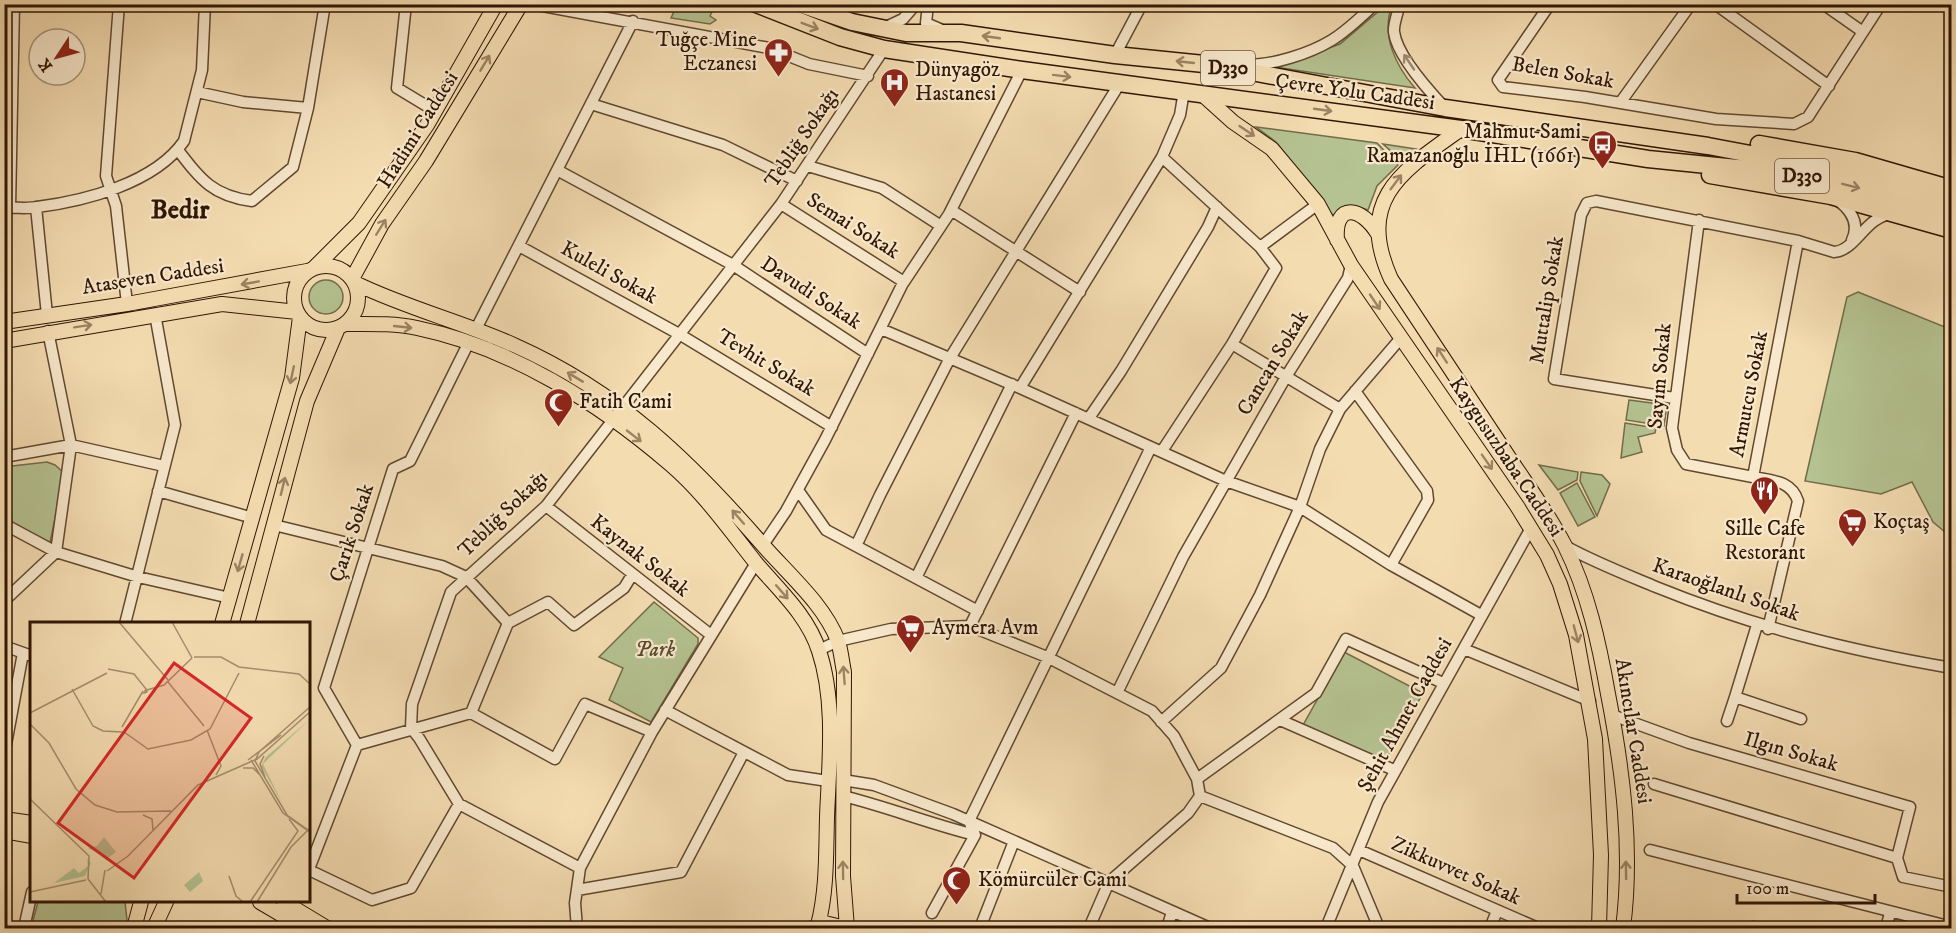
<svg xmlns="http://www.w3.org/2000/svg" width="1956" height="933" font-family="'IM FELL DW Pica',serif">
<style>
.green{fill:#b5c291;stroke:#726c4a;stroke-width:1.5}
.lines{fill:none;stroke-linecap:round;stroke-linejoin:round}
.minor-casing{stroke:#61482f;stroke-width:13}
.major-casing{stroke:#301604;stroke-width:16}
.highway-casing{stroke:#301604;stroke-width:19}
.minor{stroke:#f8e8cc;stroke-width:10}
.major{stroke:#f4dcb1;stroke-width:14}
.highway{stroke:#f4dcb1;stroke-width:16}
.oneway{stroke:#9c8363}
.oneway2{stroke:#9e8a72}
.labels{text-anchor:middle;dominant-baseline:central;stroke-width:4.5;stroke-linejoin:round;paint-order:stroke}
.shield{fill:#f8e8cc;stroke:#6c5540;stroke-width:1.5}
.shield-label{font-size:20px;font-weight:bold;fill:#301604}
.poi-label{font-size:21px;fill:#301604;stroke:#f8e8cc;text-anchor:start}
.street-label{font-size:21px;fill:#301604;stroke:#f8e8cc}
.park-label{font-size:21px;font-style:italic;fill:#584a2e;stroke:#f8e8cc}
.district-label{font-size:27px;font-weight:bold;fill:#301604;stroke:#f8e8cc}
.inset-road{fill:none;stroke:#a68d6c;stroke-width:1.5}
.view{fill:#d62828;fill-opacity:0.15;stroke:#d62828;stroke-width:3}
.inset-edge{fill:none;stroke:#301604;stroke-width:3}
</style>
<rect width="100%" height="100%" fill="#f4dcb1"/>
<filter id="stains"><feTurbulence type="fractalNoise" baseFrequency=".00333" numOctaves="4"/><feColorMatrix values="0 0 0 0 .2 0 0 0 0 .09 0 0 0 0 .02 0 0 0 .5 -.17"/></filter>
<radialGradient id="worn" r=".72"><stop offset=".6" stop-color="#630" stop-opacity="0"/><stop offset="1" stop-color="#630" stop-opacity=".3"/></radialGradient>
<!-- green -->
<path class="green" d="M704 4 712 12 710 16 716 20 710 24 671 18 677 5Z
M1386 5H1392C1381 35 1395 65 1415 88L1275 67 1340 44Z
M1256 127 1377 143 1398 165 1377 186 1368 210C1353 205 1345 205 1333 216L1276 142Z
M1383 144 1416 149 1402 161Z
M309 297a17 17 0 1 1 34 0a17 17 0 1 1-34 0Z
M1858 292 1945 327 1951 339V537L1933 522 1912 482 1881 494 1805 481 1847 297Z
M1629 400 1667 405 1664 426 1626 420Z
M1625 423 1656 428 1655 433 1638 437 1642 452 1621 458Z
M47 462 55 465 64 473 50 543 5 521 4 467Z
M1539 465 1578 472 1577 480 1558 490Z
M1581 472 1602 475 1610 484 1597 516 1580 481Z
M1577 483 1595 517 1578 526 1560 493Z
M654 602 698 638V644L651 722 609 700 623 668 599 657Z
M1344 652 1423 693 1384 763 1302 727Z
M38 902H125L127 920 125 928H31Z"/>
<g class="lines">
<defs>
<path id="minor" d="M119 4 106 176 116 206 127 304
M406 4 397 88 435 111
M478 4 495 7
M532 4 769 48 809 64 868 76
M928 4 926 23 940 29
M1400 4C1398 12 1393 25 1394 32 1397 56 1429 91 1445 108
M1550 4 1498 80 1503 87 1585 97 1716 119 1794 124 1808 117 1881 4
M1715 4 1829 86
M1823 4 1863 32
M886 27 903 19 916 4
M1115 55 1142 4
M1247 65C1273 65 1309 54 1332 40 1348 30 1361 17 1375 4
M197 92 243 102 308 108
M1620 103 1691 4
M591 104 723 145 797 181
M178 150C201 180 213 196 252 201L293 167 308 108 325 4
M808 166 882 188 941 226
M557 170 733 265 868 354
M1837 200C1851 210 1860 223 1852 240
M781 204 904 282
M10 207 14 4
M36 207 47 315
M4 208C15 207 27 209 37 207 85 201 155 183 184 141L202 70 205 4
M951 210 1080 292
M1699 220 1672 428 1677 450 1686 464 1753 477
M519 246 679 334 832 427
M1260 247 1318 204
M476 329 633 21
M881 329 1020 388 1226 481 1300 507 1391 565 1481 615
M1232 344 1340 409
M1020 388 1162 157 1180 115 1184 91
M1355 391 1427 491 1428 500 1391 565
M1674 398 1554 379 1581 215 1587 203 1596 201 1798 241 1834 252C1855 251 1865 218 1890 214
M1089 418 1121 371 1208 227 1217 207
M1162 451 1232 344 1276 268 1260 247 1162 157
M4 457 71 445 164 466
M798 490 826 530 978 611
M158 491 253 518
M546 506 711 635
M4 524 56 552 138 577 230 598
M274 525 442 566 466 577 508 623
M763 545 786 511 825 440 902 285 949 214 1022 70
M856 546 880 495 950 358 1120 83
M1565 546C1594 562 1625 574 1656 587 1755 627 1846 650 1952 668
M916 578 1012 384
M4 601 56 552 71 445 48 331
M508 623 548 602 574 625 624 588 632 575
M125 624 175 425 155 314
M1757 625 1735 697 1801 719
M970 626 1076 413
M1768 629 1798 501C1791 480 1772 481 1753 477L1798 241
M4 646 32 656
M1464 649 1590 701
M819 650 838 641 891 629 970 626 1047 657 1152 711 1174 736 1197 779 1200 796 1188 813 1109 882 1089 928
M1117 693 1183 557 1287 375 1348 278 1351 265
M665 710 788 775 828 781
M471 713 555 759 585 704 652 732
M1612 715 1689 743 1910 807 1897 858
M1280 720 1394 770
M1727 721 1735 697
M1161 722 1221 668 1260 595 1300 507 1320 449 1340 409 1400 339
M357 745 324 688 393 469 410 461 468 344
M357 745 471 713 508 623
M4 755 23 653
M1197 779 1316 693 1346 639 1443 683
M843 780 874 785 953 814 1210 928
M1654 784 1897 858 1903 877 1952 887
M843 796C888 807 930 824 975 835
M1200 796 1333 848 1353 866 1379 928
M975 835 969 821 1151 447
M1359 850 1538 928
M1650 850 1952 927
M580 868 459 804 419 738 411 728 412 704 451 592 546 506 781 204 884 49
M309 869 357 745
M309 870 372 900 411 888 459 804
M577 890 681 872 744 752
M932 913 975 835
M24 928 32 892
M577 928 575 903 580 868 652 732 756 563
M980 928 1014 841
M1167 928 1172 912
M1326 928 1378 802 1531 528
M1490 928 1497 911
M1752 928 1753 927
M1886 928 1890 913"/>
<path id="major" d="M1202 94 1233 122 1272 149 1318 204 1351 265 1517 506 1547 555 1560 584 1576 635 1595 739 1601 855 1599 928
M1461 129C1402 171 1355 199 1391 279 1429 336 1466 393 1504 450 1524 481 1548 512 1565 546 1588 592 1599 643 1608 694 1623 771 1633 850 1623 928
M1337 240C1334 201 1362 207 1378 234
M294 298a32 32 0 1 1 64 0a32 32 0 1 1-64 0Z
M315 267 359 223 427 125 496 4
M352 279 382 224 426 161 521 4
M355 283C408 309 464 322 516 346 619 392 690 461 762 544 788 574 824 604 838 641 841 651 842 662 844 672L843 876 847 928
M4 322 127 304 307 271
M345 324C369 324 394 323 417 328 510 347 599 403 670 464 703 492 729 529 756 563 779 590 808 616 819 651 836 702 829 764 827 817 826 853 827 891 818 925
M4 341 222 304 297 312
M222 624 292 378 300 317
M247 624 307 401 338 328
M4 819 32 823
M4 831 32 836
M260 902 304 928
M284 902 327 928
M134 928 141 902
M154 928 166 902
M813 928 825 923 845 928"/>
<path id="highway" d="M756 4 840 37 884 49 1022 70 1461 129 1648 159 1786 173 1849 185 1952 216
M800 4 852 22 906 33H961L1115 55 1214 65 1445 108 1708 146 1862 175 1952 201
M1759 144 1855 161 1952 189
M1710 175 1831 196 1952 230"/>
</defs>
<!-- minor casing -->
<use href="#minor" class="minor-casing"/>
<!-- major casing -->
<use href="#major" class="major-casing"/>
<!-- highway casing -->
<use href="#highway" class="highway-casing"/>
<!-- minor -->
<use href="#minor" class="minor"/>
<!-- major -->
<use href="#major" class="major"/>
<!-- highway -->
<use href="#highway" class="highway"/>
</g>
<!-- one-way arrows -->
<defs><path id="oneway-shaft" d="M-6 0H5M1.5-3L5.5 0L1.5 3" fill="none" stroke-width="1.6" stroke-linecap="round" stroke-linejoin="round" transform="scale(1.5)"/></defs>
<g class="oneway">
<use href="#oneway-shaft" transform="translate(810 26) rotate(21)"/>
<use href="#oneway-shaft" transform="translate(991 37) rotate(-172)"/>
<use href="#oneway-shaft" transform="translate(1185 62) rotate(-174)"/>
<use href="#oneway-shaft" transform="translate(485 63) rotate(-59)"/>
<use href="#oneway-shaft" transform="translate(1062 76) rotate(7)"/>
<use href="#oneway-shaft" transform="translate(1323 110) rotate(8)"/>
<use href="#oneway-shaft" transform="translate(1247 131) rotate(34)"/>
<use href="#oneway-shaft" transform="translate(1396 182) rotate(-53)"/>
<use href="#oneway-shaft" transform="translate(1851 186) rotate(14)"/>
<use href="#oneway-shaft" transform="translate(381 227) rotate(-58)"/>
<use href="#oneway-shaft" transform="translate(250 283) rotate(170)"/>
<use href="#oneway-shaft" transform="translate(1375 302) rotate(56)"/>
<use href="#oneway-shaft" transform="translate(83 326) rotate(-9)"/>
<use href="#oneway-shaft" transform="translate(403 327) rotate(6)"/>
<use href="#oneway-shaft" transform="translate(1442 355) rotate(-123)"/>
<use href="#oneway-shaft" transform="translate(292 375) rotate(102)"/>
<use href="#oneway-shaft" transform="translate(575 377) rotate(-149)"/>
<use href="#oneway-shaft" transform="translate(634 436) rotate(38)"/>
<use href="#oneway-shaft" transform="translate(1487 462) rotate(55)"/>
<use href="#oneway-shaft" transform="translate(283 486) rotate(-76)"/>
<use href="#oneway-shaft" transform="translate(738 517) rotate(-131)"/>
<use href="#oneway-shaft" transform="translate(240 563) rotate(106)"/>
<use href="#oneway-shaft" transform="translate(782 592) rotate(49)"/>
<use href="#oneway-shaft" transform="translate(1576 634) rotate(75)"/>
<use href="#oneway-shaft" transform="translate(844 675) rotate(-94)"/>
<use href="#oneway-shaft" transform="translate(843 870) rotate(-91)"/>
<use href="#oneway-shaft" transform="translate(1626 870) rotate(-91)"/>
</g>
<use class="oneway2" href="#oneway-shaft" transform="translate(1409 62) rotate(-124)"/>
<!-- icons -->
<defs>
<symbol id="pharmacy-pin" viewBox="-11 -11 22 30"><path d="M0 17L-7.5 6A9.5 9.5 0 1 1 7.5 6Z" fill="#8f2418" stroke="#f8e8cc"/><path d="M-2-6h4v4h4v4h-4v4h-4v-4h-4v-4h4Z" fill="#fff"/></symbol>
<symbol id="hospital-pin" viewBox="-11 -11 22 30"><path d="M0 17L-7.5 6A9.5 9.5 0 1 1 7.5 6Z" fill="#8f2418" stroke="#f8e8cc"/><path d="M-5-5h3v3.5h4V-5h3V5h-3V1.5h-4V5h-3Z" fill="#fff"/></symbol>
<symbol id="bus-pin" viewBox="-11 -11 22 30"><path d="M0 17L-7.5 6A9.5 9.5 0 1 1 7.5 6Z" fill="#8f2418" stroke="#f8e8cc"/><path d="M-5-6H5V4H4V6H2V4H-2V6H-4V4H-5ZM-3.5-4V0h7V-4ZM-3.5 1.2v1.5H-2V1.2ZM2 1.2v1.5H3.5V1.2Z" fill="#fff"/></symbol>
<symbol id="mosque-pin" viewBox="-11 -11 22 30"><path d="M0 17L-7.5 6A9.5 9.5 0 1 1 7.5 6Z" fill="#8f2418" stroke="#f8e8cc"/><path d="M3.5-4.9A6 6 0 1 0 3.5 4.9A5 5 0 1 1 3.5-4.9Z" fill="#fff"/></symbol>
<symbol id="restaurant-pin" viewBox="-11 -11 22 30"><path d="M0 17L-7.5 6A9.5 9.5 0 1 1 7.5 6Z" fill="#8f2418" stroke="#f8e8cc"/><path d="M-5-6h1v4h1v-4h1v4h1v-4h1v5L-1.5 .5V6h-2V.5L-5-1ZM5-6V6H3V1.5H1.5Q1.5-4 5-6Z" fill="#fff"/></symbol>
<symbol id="supermarket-pin" viewBox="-11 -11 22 30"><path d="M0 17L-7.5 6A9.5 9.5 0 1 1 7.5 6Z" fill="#8f2418" stroke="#f8e8cc"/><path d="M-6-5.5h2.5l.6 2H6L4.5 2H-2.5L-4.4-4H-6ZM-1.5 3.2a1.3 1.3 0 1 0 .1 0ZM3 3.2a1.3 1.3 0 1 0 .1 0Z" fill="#fff"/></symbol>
</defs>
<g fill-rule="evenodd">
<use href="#pharmacy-pin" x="762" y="36" width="33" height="45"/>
<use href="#hospital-pin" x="878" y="66" width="33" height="45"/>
<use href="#bus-pin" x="1586" y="128" width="33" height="45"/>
<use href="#mosque-pin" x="542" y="386" width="33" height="45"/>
<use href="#restaurant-pin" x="1748" y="474" width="33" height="45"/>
<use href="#supermarket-pin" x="1836" y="506" width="33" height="45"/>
<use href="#supermarket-pin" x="894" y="612" width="33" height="45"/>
<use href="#mosque-pin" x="940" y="864" width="33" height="45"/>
</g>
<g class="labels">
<!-- shield labels -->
<g class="shield">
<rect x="1201" y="51" width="54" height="34" rx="4.5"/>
<rect x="1775" y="159" width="54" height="34" rx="4.5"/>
</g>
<g class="shield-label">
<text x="1228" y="68">D330</text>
<text x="1802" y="176">D330</text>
</g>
<!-- poi labels -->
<g class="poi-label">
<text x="757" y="40" text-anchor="end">Tuğçe Mine<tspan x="757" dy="24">Eczanesi</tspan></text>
<text x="915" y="70">Dünyagöz<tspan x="915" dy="24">Hastanesi</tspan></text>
<text x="1581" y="132" text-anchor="end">Mahmut Sami<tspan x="1581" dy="24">Ramazanoğlu İHL (1661)</tspan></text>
<text x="579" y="402">Fatih Cami</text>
<text x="1873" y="522">Koçtaş</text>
<text x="1765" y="529" text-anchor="middle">Sille Cafe<tspan x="1765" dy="24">Restorant</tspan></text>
<text x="932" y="628">Aymera Avm</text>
<text x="978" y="880">Kömürcüler Cami</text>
</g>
<!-- street labels -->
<g class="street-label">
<text transform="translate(1563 73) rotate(10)">Belen Sokak</text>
<text transform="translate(1355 92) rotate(8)">Çevre Yolu Caddesi</text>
<text transform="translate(418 130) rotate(-58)">Hadimi Caddesi</text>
<text transform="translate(802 138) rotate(-56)">Tebliğ Sokağı</text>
<text transform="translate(853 226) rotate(32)">Semai Sokak</text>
<text transform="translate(609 273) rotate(29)">Kuleli Sokak</text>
<text transform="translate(153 277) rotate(-9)">Ataseven Caddesi</text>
<text transform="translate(811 293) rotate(33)">Davudi Sokak</text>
<text transform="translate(1547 300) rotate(-81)">Muttalip Sokak</text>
<text transform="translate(766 363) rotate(31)">Tevhit Sokak</text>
<text transform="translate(1273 363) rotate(-59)">Cancan Sokak</text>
<text transform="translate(1660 376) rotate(-85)">Sayım Sokak</text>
<text transform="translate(1749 394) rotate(-79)">Armutcu Sokak</text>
<text transform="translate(1506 457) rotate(56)">Kaygusuzbaba Caddesi</text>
<text transform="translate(503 514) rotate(-44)">Tebliğ Sokağı</text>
<text transform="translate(352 533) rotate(-72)">Çarık Sokak</text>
<text transform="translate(640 556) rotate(38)">Kaynak Sokak</text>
<text transform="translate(1726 590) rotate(19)">Karaoğlanlı Sokak</text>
<text transform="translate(1405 715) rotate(-61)">Şehit Ahmet Caddesi</text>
<text transform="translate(1633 731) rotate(81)">Akıncılar Caddesi</text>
<text transform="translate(1791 752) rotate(16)">Ilgın Sokak</text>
<text transform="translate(1456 871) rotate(24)">Zikkuvvet Sokak</text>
</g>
<!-- park labels -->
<g class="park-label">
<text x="655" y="650">Park</text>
</g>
<!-- district labels -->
<g class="district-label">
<text x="180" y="210">Bedir</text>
</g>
</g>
<!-- overview -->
<g transform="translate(30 622)">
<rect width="280" height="280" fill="#f4dcb1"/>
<path d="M279 98 233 142 252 181 231 144 236 135ZM74 215 86 230 78 236 58 226 67 224ZM57 237 61 241 55 254 24 261 44 246 49 251 58 244ZM169 250 173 259 160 270 154 263Z" fill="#b5c291"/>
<path class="inset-road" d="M89 0 138 58M142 0 162 36M164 35H191L209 45 269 52 281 63M78 47 104 52 116 67 114 71 117 70 116 67M138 60 174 104M42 67 63 104 73 109 92 110M117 68 134 63 162 36M281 84 229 130 225 139 257 193 281 210M0 91 77 51M0 102 19 121 46 167 65 183 87 190 141 189M92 105 113 69M177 108 191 144 186 153M94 110 118 127 161 118 180 107 209 51M234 134 230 142 235 155M218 138 251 113M221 138 253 191 281 211M213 146H223L230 153M0 177 59 234 58 257 76 280M113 193 122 197 123 208M77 249 98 234 168 163 227 137 281 89M199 254 206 274 213 280M0 270 56 258M71 272 75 248M220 280 268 209 259 197M227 280 261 225 281 205"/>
<path class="view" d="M144 41 221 96 104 256 28 201Z"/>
<rect width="280" height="280" class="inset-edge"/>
</g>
<!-- margin -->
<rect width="1956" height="933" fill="none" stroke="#f4dcb1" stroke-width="24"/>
<rect x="6" y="6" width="1944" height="921" fill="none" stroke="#301604" stroke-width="3"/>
<rect x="12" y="12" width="1932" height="909" fill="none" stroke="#301604" stroke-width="1.5"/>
<!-- north arrow -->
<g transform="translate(57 57) rotate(234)"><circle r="28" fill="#f8e8cc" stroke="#a8947c" stroke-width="1.5"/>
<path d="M0-4.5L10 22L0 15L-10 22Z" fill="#8f2418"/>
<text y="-9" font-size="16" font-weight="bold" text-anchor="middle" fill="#301604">K</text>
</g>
<!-- scale -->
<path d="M1737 894v9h138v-9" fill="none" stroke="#301604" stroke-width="3"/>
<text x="1746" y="894" font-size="18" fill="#301604" stroke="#f8e8cc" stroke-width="4.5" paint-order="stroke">100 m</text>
<rect width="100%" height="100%" filter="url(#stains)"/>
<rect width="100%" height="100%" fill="url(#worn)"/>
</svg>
